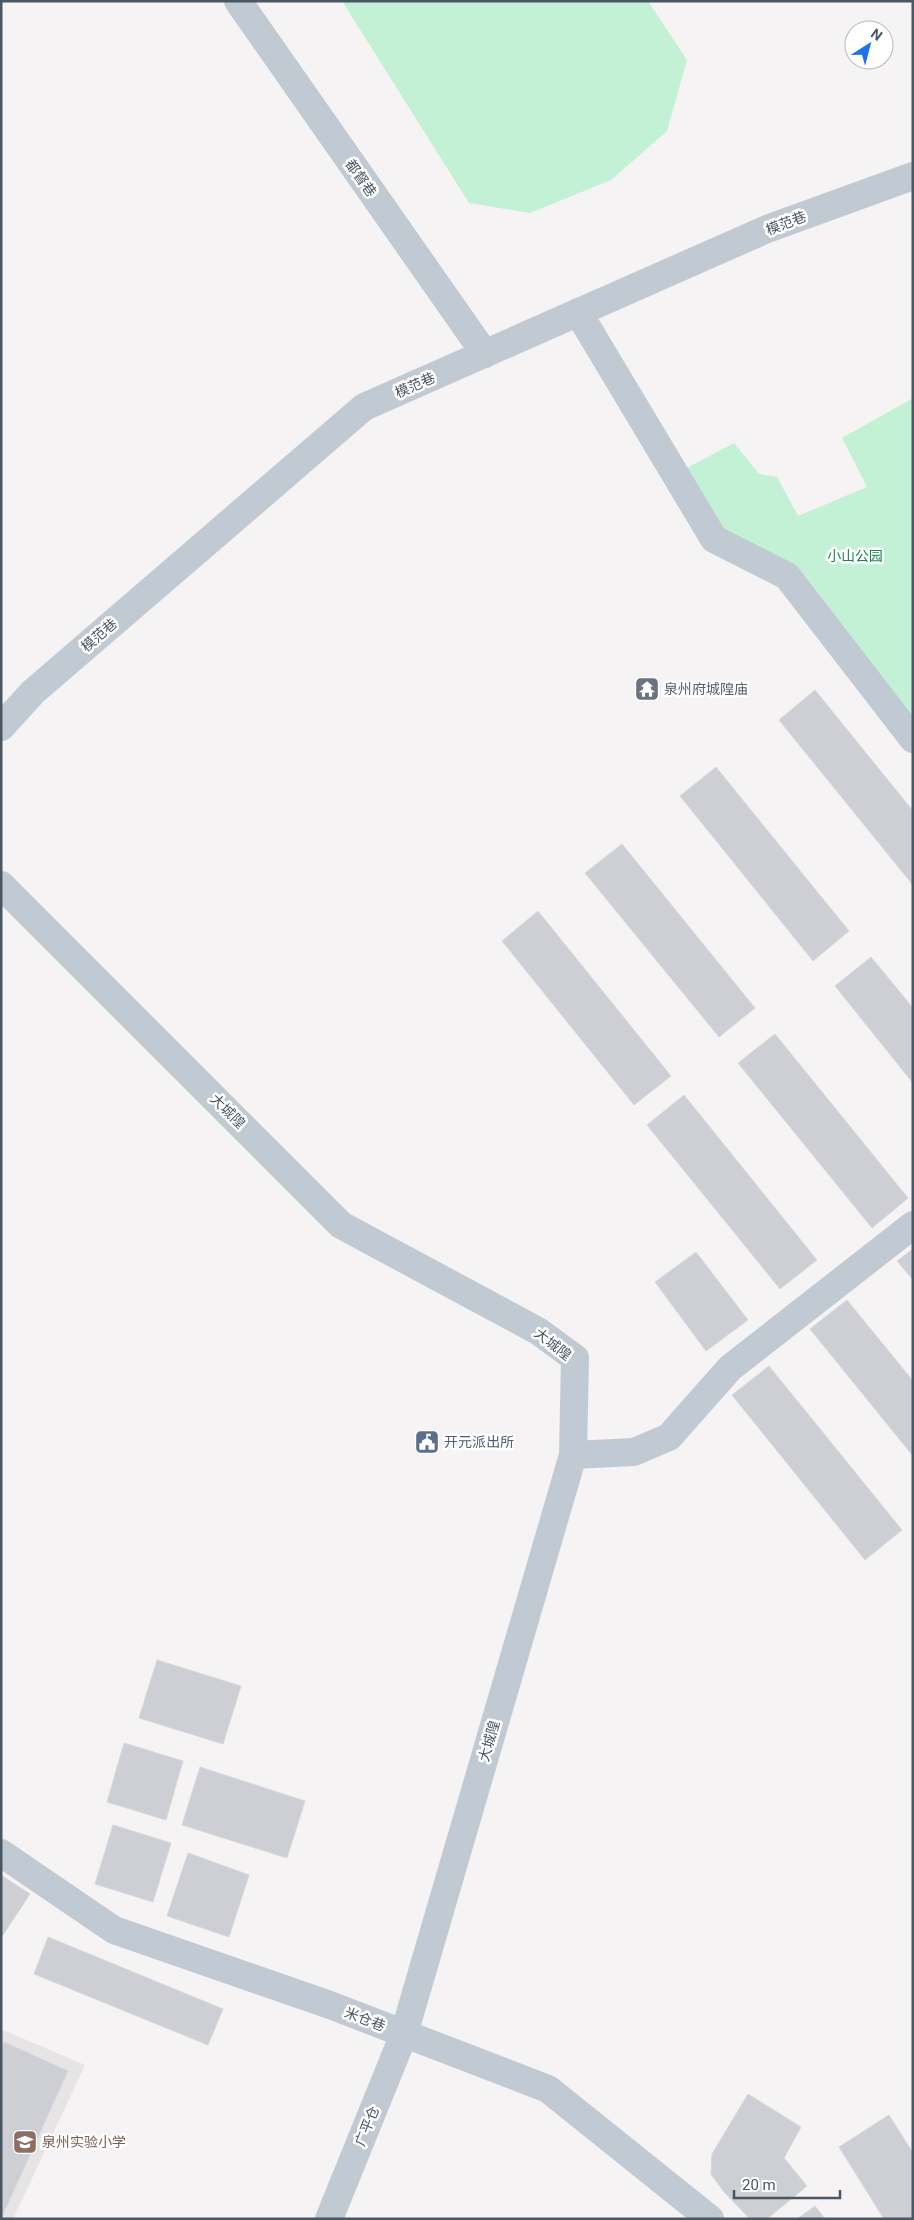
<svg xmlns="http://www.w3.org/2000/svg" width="914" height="2220" font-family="Roboto,'Noto Sans SC',sans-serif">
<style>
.education{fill:#e6e4e5}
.green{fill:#c3f1d5}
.building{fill:#cdcfd5;stroke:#d7d9de}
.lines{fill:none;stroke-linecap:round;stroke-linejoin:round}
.minor{stroke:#c1cad2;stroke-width:28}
.labels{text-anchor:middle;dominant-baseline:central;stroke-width:5;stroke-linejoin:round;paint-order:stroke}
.street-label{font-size:14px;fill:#4a5661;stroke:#fff}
.park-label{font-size:14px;fill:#17864f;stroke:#fff}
.worship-label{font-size:14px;fill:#5b616d;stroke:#fff;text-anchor:start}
.service-label{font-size:14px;fill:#4e5e75;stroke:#fff;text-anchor:start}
.education-label{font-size:14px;fill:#785e54;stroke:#fff;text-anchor:start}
</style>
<rect width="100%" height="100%" fill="#f5f3f3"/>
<!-- education -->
<path class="education" d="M1 2029 85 2065 13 2219H1Z"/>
<!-- green -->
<path class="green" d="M342 1H648L687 60 667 131 611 180 530 213 469 203Z
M913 398V719L790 567 718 533 681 471 734 443 759 474 777 477 798 516 867 487 842 438Z"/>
<!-- building -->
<path class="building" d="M815 690 913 811 912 884 779 720Z
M716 767 849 931 813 961 680 796Z
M622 844 755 1008 719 1037 585 873Z
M538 911 671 1076 634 1105 502 941Z
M871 957 913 1008V1083L835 986Z
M775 1034 908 1198 872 1228 738 1063Z
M684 1095 817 1260 780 1289 647 1125Z
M913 1249V1280L897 1261Z
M696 1252 748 1320 706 1351 655 1282Z
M847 1300 913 1381V1456L810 1329Z
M769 1366 902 1530 865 1560 732 1395Z
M157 1660 241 1686 223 1744 139 1718Z
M124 1743 183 1761 166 1820 107 1802Z
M200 1767 305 1801 287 1858 182 1825Z
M113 1825 171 1843 153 1902 95 1884Z
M188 1853 249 1875 229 1937 167 1916Z
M1 1875 30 1894 1 1938Z
M48 1937 223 2009 208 2045 34 1974Z
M4 2042 68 2071 1 2219V2049Z
M748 2094 801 2127 784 2158 807 2186 767 2219H750L724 2192 711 2174 712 2154Z
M889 2115 913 2153V2219H884L839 2147Z
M815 2206 825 2219H797Z"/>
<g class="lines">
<!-- minor -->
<path class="minor" d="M238 1 485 354
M578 312 714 539 787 576 913 739
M1 727 33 692 364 407 767 229 913 176
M1 885 341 1225 538 1331 575 1358 573 1455 404 2034 329 2219
M573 1455 634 1452 669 1437 730 1368 913 1225
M1 1853 114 1930 330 2005 548 2089 710 2219"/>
</g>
<!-- icons -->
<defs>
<symbol id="temple-square" viewBox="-11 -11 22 22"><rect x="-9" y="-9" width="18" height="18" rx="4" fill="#6b7280" stroke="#fff"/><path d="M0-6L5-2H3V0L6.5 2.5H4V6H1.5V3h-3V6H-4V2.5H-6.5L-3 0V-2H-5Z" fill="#fff"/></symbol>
<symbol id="civic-square" viewBox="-11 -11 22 22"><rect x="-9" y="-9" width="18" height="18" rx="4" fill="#5c6f8a" stroke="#fff"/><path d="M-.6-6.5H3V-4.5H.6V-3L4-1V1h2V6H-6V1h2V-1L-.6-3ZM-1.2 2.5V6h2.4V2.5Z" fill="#fff"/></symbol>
<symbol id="school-square" viewBox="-11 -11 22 22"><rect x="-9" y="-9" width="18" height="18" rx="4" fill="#8d6e63" stroke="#fff"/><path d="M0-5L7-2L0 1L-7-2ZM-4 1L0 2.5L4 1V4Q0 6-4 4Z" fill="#fff"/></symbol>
</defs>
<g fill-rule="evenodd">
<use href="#temple-square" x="633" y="675" width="28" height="28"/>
<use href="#civic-square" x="413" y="1428" width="28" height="28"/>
<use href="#school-square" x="11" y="2128" width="28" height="28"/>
</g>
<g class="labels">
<!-- street labels -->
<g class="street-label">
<text transform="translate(361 178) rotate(55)">都督巷</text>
<text transform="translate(786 223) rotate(-21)">模范巷</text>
<text transform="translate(415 385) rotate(-24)">模范巷</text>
<text transform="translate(99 635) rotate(-41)">模范巷</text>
<text transform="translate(228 1111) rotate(45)">大城隍</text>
<text transform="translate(553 1344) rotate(38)">大城隍</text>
<text transform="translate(489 1741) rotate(-74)">大城隍</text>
<text transform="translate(365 2019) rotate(21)">米仓巷</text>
<text transform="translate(367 2126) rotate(-68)">广平仓</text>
</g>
<!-- park labels -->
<g class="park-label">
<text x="855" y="556">小山公园</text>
</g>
<!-- worship labels -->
<g class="worship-label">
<text x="664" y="689">泉州府城隍庙</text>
</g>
<!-- service labels -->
<g class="service-label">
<text x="444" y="1442">开元派出所</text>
</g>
<!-- education labels -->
<g class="education-label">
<text x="42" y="2142">泉州实验小学</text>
</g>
</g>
<!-- border -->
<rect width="914" height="2220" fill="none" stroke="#4a5661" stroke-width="5"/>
<!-- north arrow -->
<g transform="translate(869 45) rotate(36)"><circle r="24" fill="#ffffff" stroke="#b7bbc0"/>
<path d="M0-4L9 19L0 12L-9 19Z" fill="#1a73e8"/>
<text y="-8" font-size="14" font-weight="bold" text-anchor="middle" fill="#4a5661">N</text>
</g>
<!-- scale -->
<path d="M734 2190v8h106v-8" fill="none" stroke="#4a5661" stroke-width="2.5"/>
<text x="742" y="2190" font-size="15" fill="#4a5661" stroke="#ffffff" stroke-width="4" paint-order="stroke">20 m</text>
</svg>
